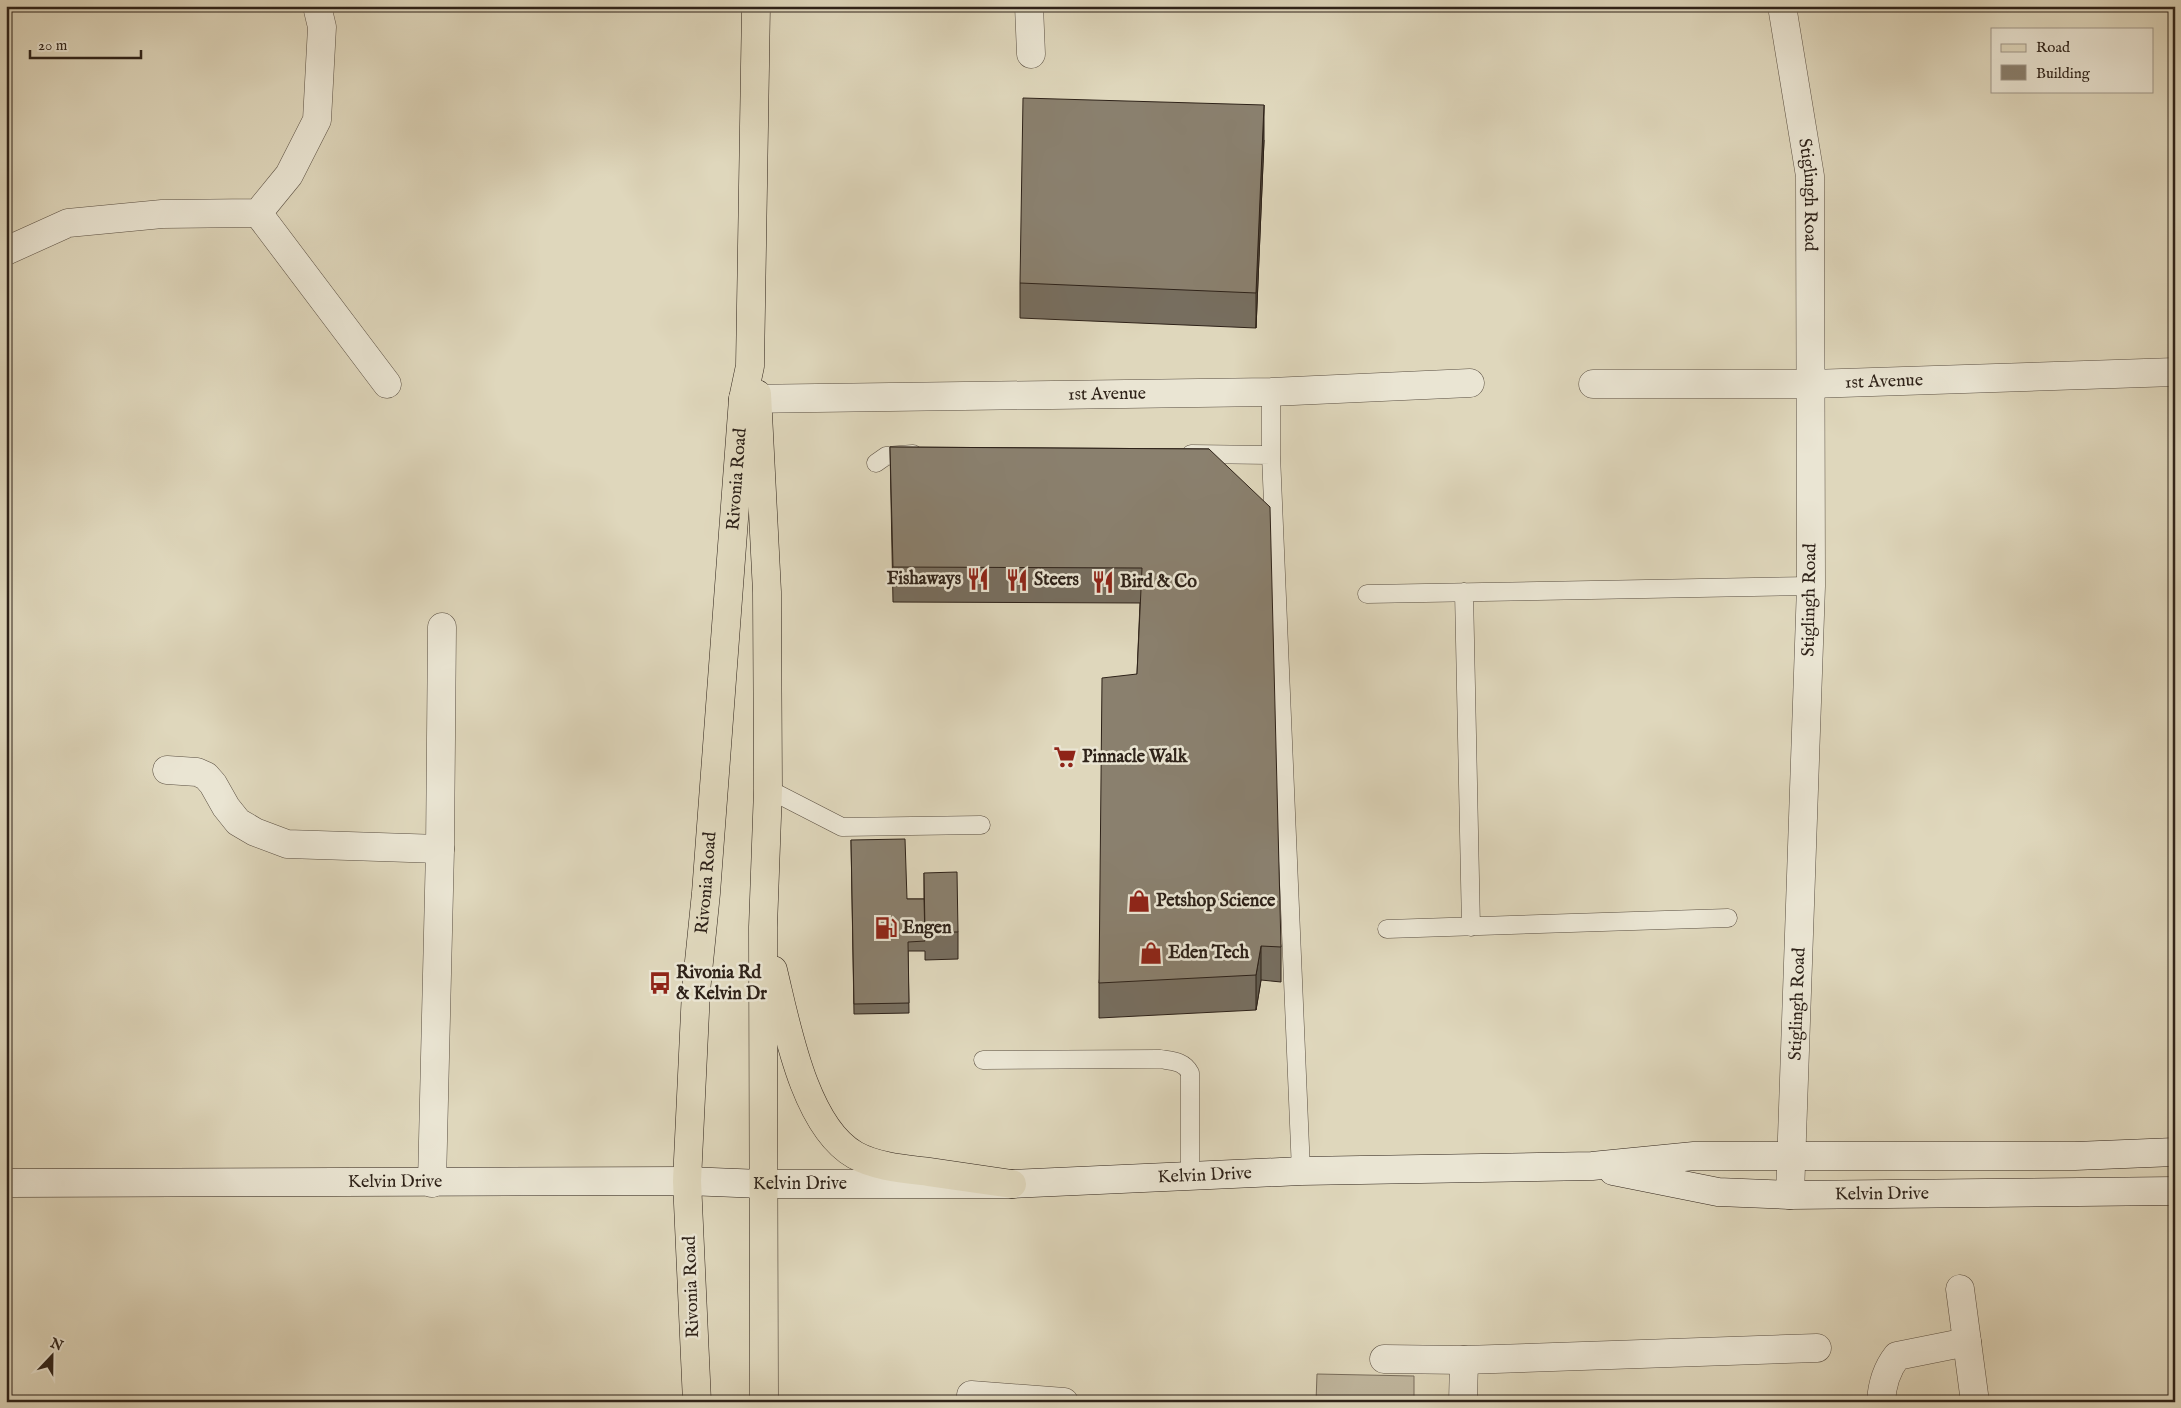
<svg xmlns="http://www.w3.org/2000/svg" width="2181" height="1408" font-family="'IM FELL English',serif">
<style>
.green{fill:#c1b8a0;stroke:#786d5c}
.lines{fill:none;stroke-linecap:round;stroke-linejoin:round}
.service-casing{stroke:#5a4f42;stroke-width:19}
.minor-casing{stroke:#5a4f42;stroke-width:29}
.secondary-casing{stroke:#2e2219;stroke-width:29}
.primary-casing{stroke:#2e2219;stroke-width:29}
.service{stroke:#eae5d3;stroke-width:18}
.minor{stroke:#eae5d3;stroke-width:28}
.secondary{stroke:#eae5d3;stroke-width:28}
.primary{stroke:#dfd7bc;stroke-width:28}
.wall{fill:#776e5f;stroke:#2e2219}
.shaded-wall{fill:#615a4d;stroke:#2e2219}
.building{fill:#8a806e;stroke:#2e2219}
.labels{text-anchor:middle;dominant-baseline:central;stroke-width:5;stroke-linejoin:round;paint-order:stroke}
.street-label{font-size:18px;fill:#2e2219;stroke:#eae5d3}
.poi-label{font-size:18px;font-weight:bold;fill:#2e2219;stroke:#eae5d3;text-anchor:start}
</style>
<rect width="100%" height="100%" fill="#dfd7bc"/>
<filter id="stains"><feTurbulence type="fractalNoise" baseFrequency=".004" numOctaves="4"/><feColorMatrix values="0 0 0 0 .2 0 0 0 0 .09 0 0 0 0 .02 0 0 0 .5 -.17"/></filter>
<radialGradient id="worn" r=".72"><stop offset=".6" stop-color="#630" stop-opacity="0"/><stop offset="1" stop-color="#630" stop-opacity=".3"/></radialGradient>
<!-- green -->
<path class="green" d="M1317 1374 1414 1376V1402H1316Z"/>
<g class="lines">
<defs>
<path id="service" d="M1191 454 1271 455V392
M1271 455 1301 1171
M876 463 886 456 913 454
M1464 592 1471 927
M1367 594 1811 586
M768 789 842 827 981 825
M1387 929 1728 918
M983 1060 1160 1059C1172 1061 1184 1061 1190 1073V1175"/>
<g id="minor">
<path d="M1029 6 1031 54"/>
<path id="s1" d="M1782 6 1810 176 1811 586 1790 1195"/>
<path d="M258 213 387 384"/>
<path d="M6 251 68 223 162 214 258 213 289 175 317 120 322 27 317 6"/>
<path id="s2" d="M1593 384H1811L2175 372"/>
<path id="s3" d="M743 399 1271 392 1470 383"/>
<path d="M167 770 197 772 206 776 213 784 226 807 238 822 255 832 287 844 440 849"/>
<path d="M432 1183 440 849 442 627"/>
<path d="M1960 1289 1975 1402"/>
<path d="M1384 1359 1464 1360 1817 1348"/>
<path d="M971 1395 1064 1402"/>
<path d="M1463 1402 1464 1360"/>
<path d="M1881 1402C1882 1384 1886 1370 1897 1356L1967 1342"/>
</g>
<g id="secondary">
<path id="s4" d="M1613 1171 1718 1192 1790 1195 2175 1191"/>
<path id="s5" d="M6 1183 687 1181 762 1184H1012L1301 1171 1592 1166 1694 1156H2075L2175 1152"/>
</g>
<g id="primary">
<path d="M757 394 767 592 768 789 763 927 764 1402"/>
<path d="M773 970C786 1023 804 1126 855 1155 877 1167 905 1169 929 1172 957 1176 985 1180 1012 1184"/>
<path id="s6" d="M697 1402 687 1181 696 991 706 893 743 399 750 366 756 6"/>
</g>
</defs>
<!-- service casing -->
<use href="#service" class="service-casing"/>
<!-- minor casing -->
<use href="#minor" class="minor-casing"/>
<!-- secondary casing -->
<use href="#secondary" class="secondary-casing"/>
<!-- primary casing -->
<use href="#primary" class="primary-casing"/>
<!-- service -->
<use href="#service" class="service"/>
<!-- minor -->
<use href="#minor" class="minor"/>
<!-- secondary -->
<use href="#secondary" class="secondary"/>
<!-- primary -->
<use href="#primary" class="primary"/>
</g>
<!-- wall -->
<path class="wall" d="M1264 140 1256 328 1020 318V283Z
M890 447 1209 449 1281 947V982L1261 980 1256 1010 1099 1018V983L1137 674 1140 603 893 602Z
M851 840 907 899H924V873L958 932V959L925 960V951H908L909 1013 854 1014Z"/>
<!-- shaded-wall -->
<path class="shaded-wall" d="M1264 105V140L1256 328V293Z
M1261 946V980L1256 1010V975Z"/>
<!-- building -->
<path class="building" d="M1023 98 1264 105 1256 293 1020 283Z
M890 447 1209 449 1270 507 1281 947 1261 946 1256 975 1099 983 1102 678 1137 674 1142 568 893 567Z
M905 839 907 899H924L925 941 908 942 909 1003 854 1004 851 840Z
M957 872 958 932H925L924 873Z"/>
<!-- icons -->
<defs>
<symbol id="restaurant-bare" viewBox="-9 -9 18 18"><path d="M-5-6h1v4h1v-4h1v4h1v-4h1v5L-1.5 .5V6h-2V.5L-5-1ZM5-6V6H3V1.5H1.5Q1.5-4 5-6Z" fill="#8f2418" stroke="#eae5d3" stroke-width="2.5" paint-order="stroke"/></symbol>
<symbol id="supermarket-bare" viewBox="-9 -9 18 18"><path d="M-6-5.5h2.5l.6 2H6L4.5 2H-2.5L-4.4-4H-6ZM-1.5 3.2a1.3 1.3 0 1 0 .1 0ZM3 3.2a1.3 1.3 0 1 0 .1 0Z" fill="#8f2418" stroke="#eae5d3" stroke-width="2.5" paint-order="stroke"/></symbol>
<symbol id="shop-bare" viewBox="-9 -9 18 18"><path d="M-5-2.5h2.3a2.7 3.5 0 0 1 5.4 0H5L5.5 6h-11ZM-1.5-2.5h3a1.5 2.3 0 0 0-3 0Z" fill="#8f2418" stroke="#eae5d3" stroke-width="2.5" paint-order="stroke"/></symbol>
<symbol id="fuel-bare" viewBox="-9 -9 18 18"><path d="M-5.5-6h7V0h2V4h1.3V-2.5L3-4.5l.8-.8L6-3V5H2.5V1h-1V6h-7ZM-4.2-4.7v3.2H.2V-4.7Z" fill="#8f2418" stroke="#eae5d3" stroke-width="2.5" paint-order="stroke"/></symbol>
<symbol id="bus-bare" viewBox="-9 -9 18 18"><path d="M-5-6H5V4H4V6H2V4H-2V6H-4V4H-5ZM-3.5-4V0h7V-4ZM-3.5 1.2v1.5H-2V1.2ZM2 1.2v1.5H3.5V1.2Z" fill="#8f2418" stroke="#eae5d3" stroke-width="2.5" paint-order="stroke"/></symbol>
</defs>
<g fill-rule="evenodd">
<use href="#restaurant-bare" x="962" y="563" width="32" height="32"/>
<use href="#restaurant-bare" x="1001" y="564" width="32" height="32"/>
<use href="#restaurant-bare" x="1087" y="566" width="32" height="32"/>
<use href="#supermarket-bare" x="1049" y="741" width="32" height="32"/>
<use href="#shop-bare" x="1123" y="885" width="32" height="32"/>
<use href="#fuel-bare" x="870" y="912" width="32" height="32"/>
<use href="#shop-bare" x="1135" y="937" width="32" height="32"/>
<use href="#bus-bare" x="644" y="967" width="32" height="32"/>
</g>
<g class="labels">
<!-- street labels -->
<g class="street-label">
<text stroke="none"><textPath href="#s1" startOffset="191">Stiglingh Road</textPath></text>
<text stroke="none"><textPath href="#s2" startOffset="291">1st Avenue</textPath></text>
<text stroke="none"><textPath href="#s3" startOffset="364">1st Avenue</textPath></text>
<text stroke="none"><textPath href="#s6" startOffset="925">Rivonia Road</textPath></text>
<text transform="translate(1810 600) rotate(-89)">Stiglingh Road</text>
<text stroke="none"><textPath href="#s6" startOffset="520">Rivonia Road</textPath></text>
<text transform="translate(1798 1004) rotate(-88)">Stiglingh Road</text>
<text stroke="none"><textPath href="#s5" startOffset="1199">Kelvin Drive</textPath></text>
<text stroke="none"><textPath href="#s5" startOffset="389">Kelvin Drive</textPath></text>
<text stroke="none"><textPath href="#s5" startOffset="794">Kelvin Drive</textPath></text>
<text stroke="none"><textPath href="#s4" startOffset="271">Kelvin Drive</textPath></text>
<text transform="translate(692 1287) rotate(-92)">Rivonia Road</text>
</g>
<!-- poi labels -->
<g class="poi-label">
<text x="961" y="579" text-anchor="end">Fishaways</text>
<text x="1034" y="580">Steers</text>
<text x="1120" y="582">Bird &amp; Co</text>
<text x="1082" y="757">Pinnacle Walk</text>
<text x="1156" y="901">Petshop Science</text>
<text x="902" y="928">Engen</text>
<text x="1168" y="953">Eden Tech</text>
<text x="676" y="973">Rivonia Rd<tspan x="676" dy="21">&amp; Kelvin Dr</tspan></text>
</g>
</g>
<!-- margin -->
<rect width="2181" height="1408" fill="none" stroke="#dfd7bc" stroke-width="25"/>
<rect x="8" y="8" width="2166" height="1393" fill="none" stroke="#2e2219" stroke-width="2.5"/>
<rect x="12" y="12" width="2156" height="1383" fill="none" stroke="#2e2219"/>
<!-- legend -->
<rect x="1991" y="28" width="162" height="65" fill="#eae5d3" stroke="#9f9789"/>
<rect x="2001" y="44" width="25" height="8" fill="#dfd7bc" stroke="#9f9789"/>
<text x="2036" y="52" font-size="15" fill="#2e2219">Road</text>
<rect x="2001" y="65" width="25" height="15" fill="#8a806e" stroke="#9f9789"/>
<text x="2036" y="78" font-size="15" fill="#2e2219">Building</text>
<!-- north arrow -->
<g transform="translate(52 1356) rotate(22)" stroke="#eae5d3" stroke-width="4" paint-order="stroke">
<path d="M0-4L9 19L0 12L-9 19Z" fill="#2e2219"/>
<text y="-8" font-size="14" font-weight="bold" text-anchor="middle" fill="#2e2219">N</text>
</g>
<!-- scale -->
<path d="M30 50v8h111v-8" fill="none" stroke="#2e2219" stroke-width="2.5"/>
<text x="38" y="50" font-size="15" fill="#2e2219" stroke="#eae5d3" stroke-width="4" paint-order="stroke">20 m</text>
<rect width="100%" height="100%" filter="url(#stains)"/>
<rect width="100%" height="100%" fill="url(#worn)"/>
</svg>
